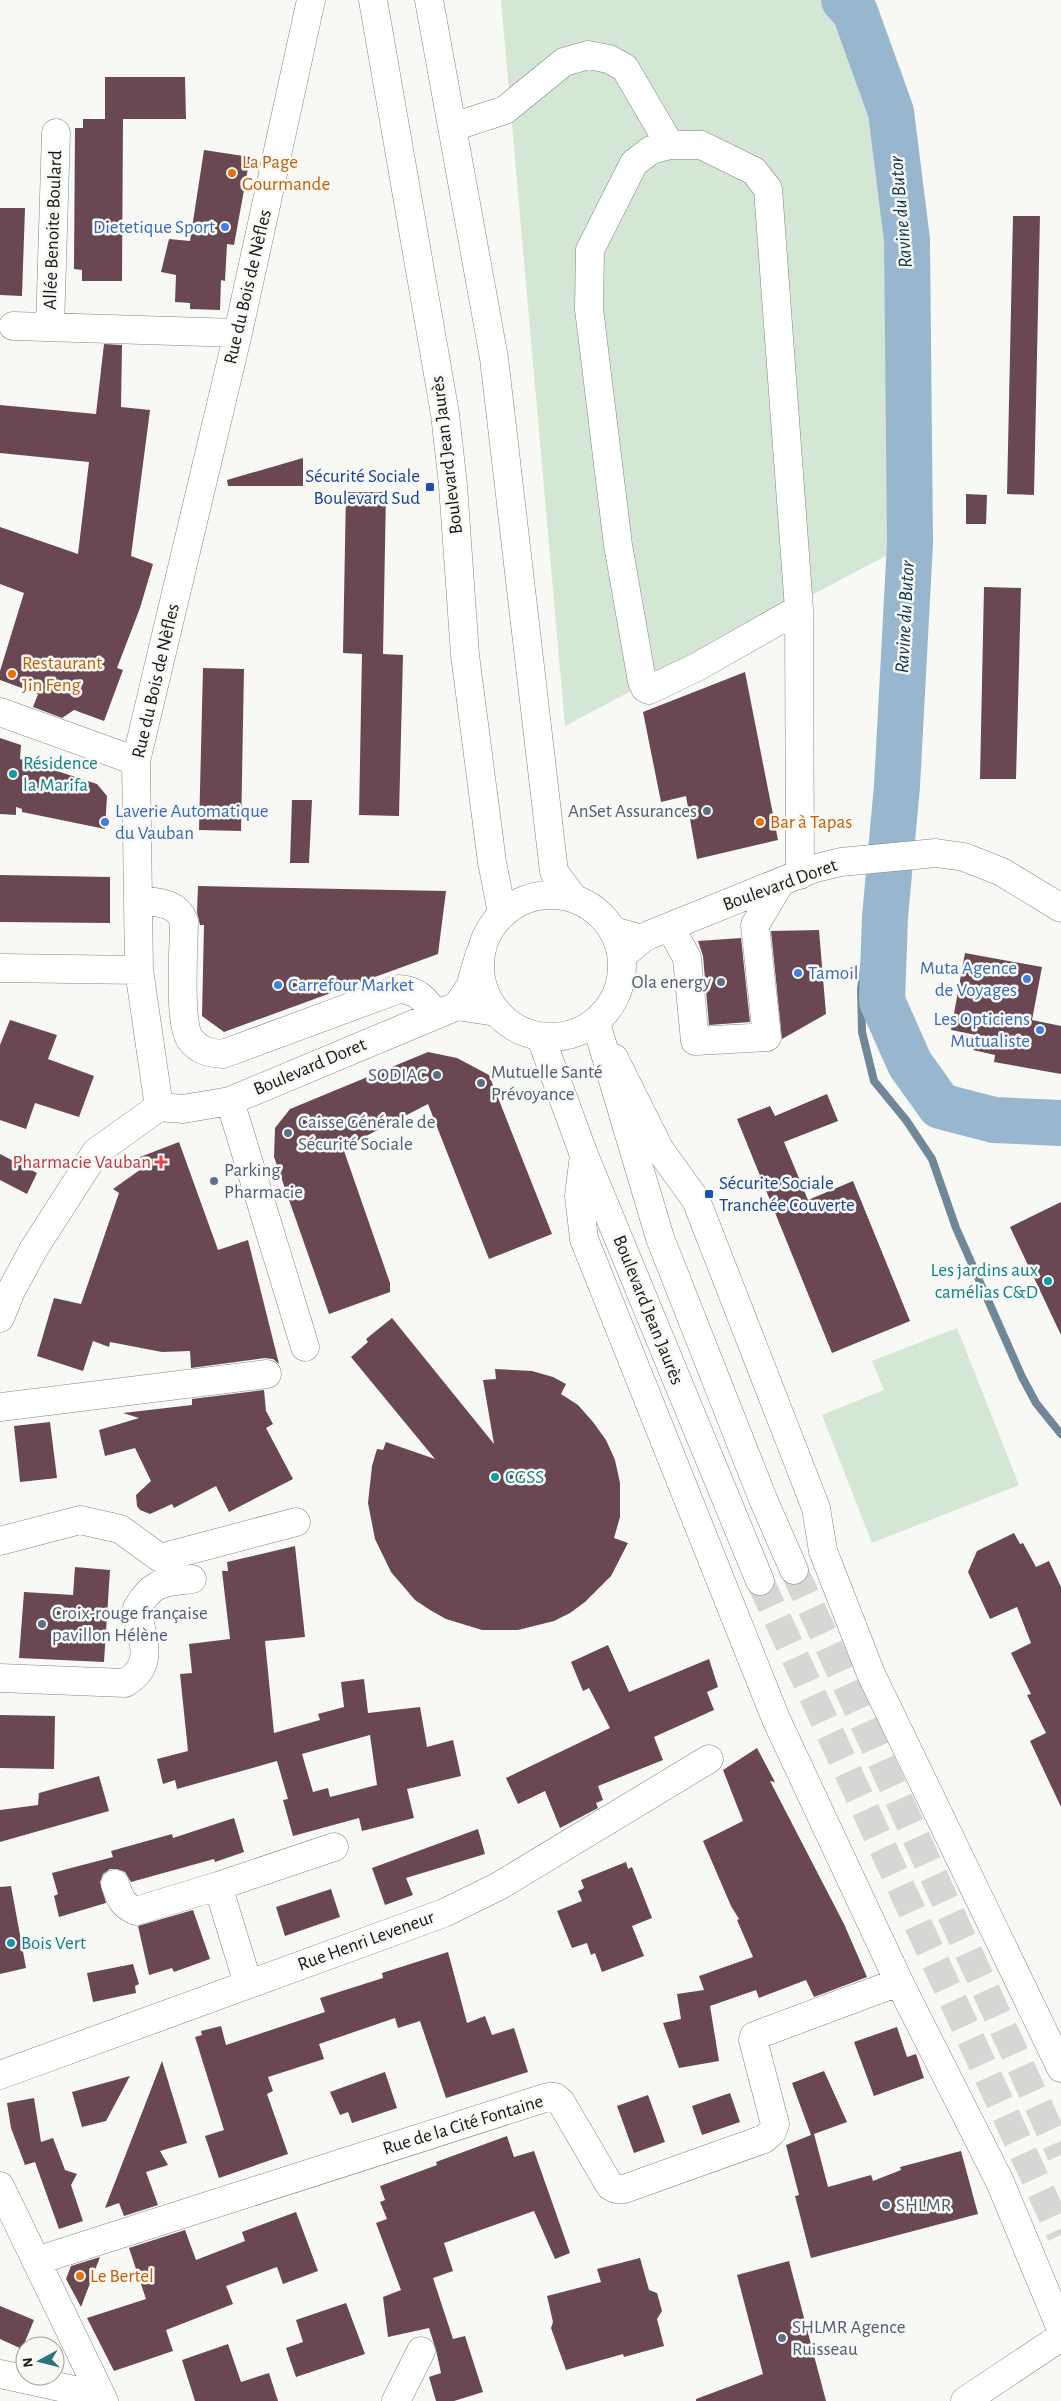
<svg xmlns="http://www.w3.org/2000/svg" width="1061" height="2401" font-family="'Alegreya Sans',sans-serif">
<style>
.green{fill:#d4e6d4}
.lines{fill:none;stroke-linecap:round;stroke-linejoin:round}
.stream{stroke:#718798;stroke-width:8}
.river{stroke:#98b7cf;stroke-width:46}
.building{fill:#6a4853;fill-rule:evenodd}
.major-tunnel{stroke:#d6d6d4;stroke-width:28;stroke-dasharray:28 14;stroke-linecap:butt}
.minor-casing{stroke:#858482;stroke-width:29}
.major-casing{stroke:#858482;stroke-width:29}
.minor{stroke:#fff;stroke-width:28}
.major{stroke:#fff;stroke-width:28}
.food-dot{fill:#e8710a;stroke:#f8f8f5;stroke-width:2}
.shop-dot{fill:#3f7fe0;stroke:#f8f8f5;stroke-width:2}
.transit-dot{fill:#1a4fb4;stroke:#f8f8f5;stroke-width:2}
.culture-dot{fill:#0f9aa8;stroke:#f8f8f5;stroke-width:2}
.service-dot{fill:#5c6f8a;stroke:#f8f8f5;stroke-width:2}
.health-dot{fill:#e0444e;stroke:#f8f8f5;stroke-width:2}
.labels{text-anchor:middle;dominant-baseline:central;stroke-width:5;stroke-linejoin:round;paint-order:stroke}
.food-label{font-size:19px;fill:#c56008;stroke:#f8f8f5;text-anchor:start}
.shop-label{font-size:19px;fill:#366cbe;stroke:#f8f8f5;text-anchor:end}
.street-label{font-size:19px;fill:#171716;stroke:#f8f8f5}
.transit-label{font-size:19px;fill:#164399;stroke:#f8f8f5;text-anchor:end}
.culture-label{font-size:19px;fill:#0d838f;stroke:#f8f8f5;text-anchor:start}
.service-label{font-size:19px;fill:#4e5e75;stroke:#f8f8f5;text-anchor:start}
.health-label{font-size:19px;fill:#be3a42;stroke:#f8f8f5;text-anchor:end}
.water-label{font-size:20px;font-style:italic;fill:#0c324c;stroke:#f8f8f5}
</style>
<rect width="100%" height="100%" fill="#f8f8f5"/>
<!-- green -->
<path class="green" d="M501 0H844L855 12 891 112 907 240 910 543 565 726Z
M957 1328 1019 1485 872 1543 822 1415 884 1390 872 1361Z"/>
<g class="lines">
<!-- stream -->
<path class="stream" d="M885 917 865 961 861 989 862 1032 874 1081 906 1120 932 1159 956 1228 1022 1377 1036 1403 1061 1434"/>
<!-- river -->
<path class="river" d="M844 0 855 12 891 112 907 240 910 543 897 786 885 917 882 1001 910 1064 940 1106 994 1120 1061 1123"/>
</g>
<!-- building -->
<path class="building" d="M105 77H185L186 119H123L122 281H82V270L74 269 75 128H83V119H105Z
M204 150 250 157 234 245 227 244 225 281 221 280 220 310 190 309V303L175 302 176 275 161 272 169 239 190 241Z
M0 208H25L22 296 0 295Z
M1013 216H1040L1034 495 1007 494Z
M104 344 122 345 121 407 150 410 131 556 153 564 140 608 117 668 123 670 104 721 74 710 62 718 33 707 38 694 0 680V671L24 593 0 584V527L78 554 89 462 0 453V405L96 414Z
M303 458V486H228L227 480Z
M346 492H386L383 654 403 655 399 816 359 815 362 654 343 653Z
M966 494 987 495 986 524H966Z
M984 587 1021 588 1016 779H980Z
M203 668 244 669 241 831 199 830Z
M745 672 778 840 697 859 686 796 661 802 643 712Z
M0 738 21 745 20 759 97 784 107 796 105 829 22 812V809L16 807V815L0 814Z
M292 800H312L309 863H290Z
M0 875 110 877V923L0 922Z
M198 886 446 891 438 954 224 1032 202 1016 204 925H200L197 912Z
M819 930 826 1014 782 1039 771 931Z
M741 938 750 1022 709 1025 703 956 698 941Z
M965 953 1042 967 1032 1020 1061 1026V1074L994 1062 995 1055 973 1050 976 1035 951 1030Z
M10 1020 57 1035 48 1059 94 1076 79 1117 35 1103 26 1129 0 1120V1045Z
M428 1052 457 1058 489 1075 552 1234 489 1259 428 1104 343 1148 390 1283V1292L329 1314 274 1157 275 1128 290 1109Z
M827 1094 838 1121 784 1142 808 1200 853 1181 910 1321 832 1353 737 1119 770 1106 775 1116Z
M179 1142 218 1250 248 1240 279 1364 273 1359 265 1358 191 1368 190 1351 162 1352 110 1342 109 1347 93 1341 83 1371 37 1356 54 1298 81 1304 119 1193 113 1189 144 1167 140 1157Z
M0 1154 37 1173 27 1194 0 1180Z
M1061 1202V1335L1010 1227Z
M392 1318 494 1444 483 1380 496 1379 495 1369 532 1371 553 1377 566 1384 561 1394 578 1405 593 1422 606 1440 615 1460 620 1483V1517L614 1538 628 1543 611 1576 585 1602 570 1613 554 1621 518 1630H482L446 1619 430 1610 415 1600 391 1572 375 1539 368 1503 372 1466 377 1449 383 1450 386 1442 435 1459 351 1357 368 1342 366 1339Z
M264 1390 266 1411 273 1424 266 1428 293 1479 229 1512 216 1486 174 1508 172 1504 150 1514 140 1510 137 1506 136 1495 151 1481 135 1448 105 1456 99 1430 139 1418 123 1413 192 1405V1399Z
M50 1422 57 1478 20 1482 14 1426Z
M1014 1533 1020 1544 1023 1543 1036 1567 1049 1561 1061 1587V1807L1030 1741 1046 1733 1027 1695 1031 1694 1011 1653 1031 1643 1017 1607 990 1619 968 1572 977 1551Z
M295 1546 305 1637 265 1641 274 1733 320 1720 318 1714 344 1707 341 1682 364 1679 368 1713 420 1707 427 1747 453 1740 461 1776 407 1789 414 1818 362 1831 359 1818 293 1836 283 1800 288 1799 277 1761 177 1789 175 1780 163 1784 157 1759 188 1751 180 1674 192 1673 189 1644 230 1639 222 1571H228L227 1562ZM370 1735 377 1785 330 1797 328 1788 313 1792 302 1754Z
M75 1567 110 1570 104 1662 19 1658 24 1592 73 1595Z
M608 1645 629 1692 709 1659 718 1687 707 1692 714 1710 654 1737 663 1760 598 1786 603 1800 596 1803 598 1808 560 1828 545 1791 518 1804 506 1778 610 1728 589 1688 583 1691 571 1662Z
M0 1715 55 1716 54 1769 0 1768Z
M757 1748 775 1782 770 1781 844 1924 867 1977 814 1997 806 1980 759 1998 756 1990 710 2006 719 2061 679 2068 663 2023 681 2019 677 1994 704 1990 699 1976 753 1957 737 1920 739 1919 731 1906 703 1841 743 1821 723 1770Z
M99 1776 109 1811 0 1842V1810L38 1805 39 1793Z
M234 1818 244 1852 215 1862 214 1859 131 1882 125 1872 117 1869H110L103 1874 100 1882 106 1903 59 1917 54 1896 58 1894 52 1873 113 1857 111 1851 172 1834 173 1838Z
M478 1829 485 1854 406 1878 413 1895 385 1905 372 1868Z
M626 1862 628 1869 632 1867 652 1918 632 1926 644 1956 602 1972 595 1953 591 1955 587 1943 572 1948 557 1911 582 1901 578 1891 584 1888 581 1880Z
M11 1886 26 1968 0 1974V1887Z
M331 1889 340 1917 285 1936 276 1907Z
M193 1910 210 1959 174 1972 172 1968 149 1975 138 1926Z
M448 1952 467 2023 485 2016 492 2035 514 2028 528 2072 446 2098 420 2021 398 2028 395 2018 319 2044 324 2059 268 2077 273 2091 267 2094 288 2154 219 2178 205 2136 224 2130 195 2037 202 2035 201 2031 221 2026 226 2045 325 2012 320 1998 383 1978 382 1973Z
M133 1964 139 1984 135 1986 136 1993 93 2002 87 1973Z
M897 2027 907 2057 916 2054 924 2078 874 2096 854 2042Z
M162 2061 187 2143 160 2151 168 2165 146 2172 158 2205 124 2216 119 2203 105 2208Z
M824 2071 847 2122 814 2134 828 2187 871 2175 873 2181 901 2170 900 2167 961 2151 978 2214 811 2258 795 2196 799 2195 786 2145 811 2135 792 2083Z
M385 2072 397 2108 352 2123 348 2112 340 2115 330 2092Z
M130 2076 106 2121 82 2127 72 2092Z
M730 2093 740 2122 702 2135 692 2106Z
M648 2095 665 2142 634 2153 617 2106Z
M34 2098 41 2142 53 2138 65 2170 77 2174 71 2185 83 2221 59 2229 35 2162 25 2165 11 2128 7 2103Z
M507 2136 514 2157 534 2151 570 2253 555 2259 534 2211 444 2243 453 2271 433 2278 453 2339 465 2336 483 2392 454 2401H436L429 2377 441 2373 436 2350 429 2328 388 2337 383 2297 401 2290 376 2223 387 2219 380 2202 385 2200 380 2186 437 2165 436 2162Z
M296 2212 318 2271 283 2284 277 2267 226 2286 233 2304 166 2330 173 2351 114 2371 87 2318 146 2299 129 2248 185 2230 196 2260 245 2241 242 2232Z
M100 2257 81 2307 66 2279 71 2266Z
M640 2258 649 2290 657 2293 662 2311 657 2319 664 2346 624 2357 623 2354 566 2370 551 2328 553 2322 547 2296 601 2282 597 2269Z
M789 2261 826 2401H696V2399L763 2374 737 2275Z
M346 2303 365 2354 296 2377 286 2348 303 2342 296 2320Z
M0 2306 34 2320 22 2349 0 2339Z
M228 2344 241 2382 269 2373 278 2401H195L182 2360Z"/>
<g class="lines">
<!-- major-tunnel -->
<path class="major-tunnel" d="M794 1570 1061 2155
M760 1581 1061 2235"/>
<defs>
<path id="minor" d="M453 127 505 110 564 62 588 55 609 59 625 68 670 145H701L754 171 768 189 799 609 800 875
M670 145 651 150 634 163 590 250 589 309 618 545 642 681 645 688 649 690 697 667 799 609
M13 326 238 333
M50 327 56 133
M0 712 136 761
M138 900C157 903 176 901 184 921 184 945 178 1022 190 1039 199 1051 209 1053 223 1054L399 989C418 990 425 1000 436 1014
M670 927 687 958 695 1041 767 1037 755 925 780 883
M613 931 642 939
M622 956 642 939 649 935 812 869 841 862 936 853 964 857 1002 872 1061 908
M0 968 139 970
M457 1006 470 987 480 953
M614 1058 660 1150 696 1200 816 1508 823 1551 871 1674 1061 2068
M230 1101 305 1347
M159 1107 139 970 136 761 238 333 311 0
M159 1107 183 1109 230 1101 457 1006 496 1012
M584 1155 579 1196 584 1239 776 1719 899 1982 1000 2182 1061 2329
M0 1318 11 1291 33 1250 96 1152 159 1107
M0 1407 267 1374
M0 1541 80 1520 120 1529 160 1558 296 1522
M0 1678 125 1683C157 1665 141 1637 137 1608 153 1581 162 1583 192 1579
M115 1884C120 1898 122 1905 136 1911L218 1886 334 1847
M218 1886 248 1984
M0 2075 444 1913 499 1886 709 1759
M0 2186 104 2401
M36 2261 548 2097H555L561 2102 610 2186 616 2189H624L764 2139 772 2132 775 2124 753 2040 754 2036 899 1982
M0 2374 101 2396
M396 2401 421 2351
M965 2401 1061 2337"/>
<path id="major" d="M373 0 445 414 453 485 465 655 492 862 502 913
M429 0 494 358 554 872 572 896
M480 966a71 71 0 1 1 142 0a71 71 0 1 1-142 0Z
M596 1023 660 1238 763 1499 794 1570
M541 1038 584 1155 760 1581"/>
</defs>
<!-- minor casing -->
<use href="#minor" class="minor-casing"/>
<!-- major casing -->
<use href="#major" class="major-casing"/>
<!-- minor -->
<use href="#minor" class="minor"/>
<!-- major -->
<use href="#major" class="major"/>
</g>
<!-- markers -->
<g class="food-dot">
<circle cx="232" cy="173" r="5"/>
<circle cx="12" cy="674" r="5"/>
<circle cx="760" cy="822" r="5"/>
<circle cx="80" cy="2276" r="5"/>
</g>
<g class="shop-dot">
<circle cx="225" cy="227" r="5"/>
<circle cx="105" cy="822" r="5"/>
<circle cx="798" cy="973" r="5"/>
<circle cx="1027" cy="979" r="5"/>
<circle cx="278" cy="985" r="5"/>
<circle cx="1040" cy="1030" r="5"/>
</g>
<g class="transit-dot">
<rect x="425" y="482" width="10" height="10" rx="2.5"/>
<rect x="704" y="1189" width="10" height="10" rx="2.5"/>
</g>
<g class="culture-dot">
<circle cx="13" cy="774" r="5"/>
<circle cx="1048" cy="1281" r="5"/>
<circle cx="495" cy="1477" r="5"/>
<circle cx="11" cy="1943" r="5"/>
</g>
<g class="service-dot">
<circle cx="707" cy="811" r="5"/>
<circle cx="721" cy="982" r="5"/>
<circle cx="437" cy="1075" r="5"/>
<circle cx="481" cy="1083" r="5"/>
<circle cx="288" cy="1133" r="5"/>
<circle cx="214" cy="1181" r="5"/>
<circle cx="42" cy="1624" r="5"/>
<circle cx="886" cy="2205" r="5"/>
<circle cx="782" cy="2338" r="5"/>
</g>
<path class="health-dot" d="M158.5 1154.5h5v5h5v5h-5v5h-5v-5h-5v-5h5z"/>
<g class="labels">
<!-- food labels -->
<g class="food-label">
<text x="242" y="162">La Page<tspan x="242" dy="22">Gourmande</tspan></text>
<text x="22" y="663">Restaurant<tspan x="22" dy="22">Jin Feng</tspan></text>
<text x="770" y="822">Bar à Tapas</text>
<text x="90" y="2276">Le Bertel</text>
</g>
<!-- shop labels -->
<g class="shop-label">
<text x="215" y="227">Dietetique Sport</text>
<text x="115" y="811" text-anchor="start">Laverie Automatique<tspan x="115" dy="22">du Vauban</tspan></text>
<text x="1017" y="968">Muta Agence<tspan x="1017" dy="22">de Voyages</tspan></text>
<text x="808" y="973" text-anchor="start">Tamoil</text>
<text x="288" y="985" text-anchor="start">Carrefour Market</text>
<text x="1030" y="1019">Les Opticiens<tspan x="1030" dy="22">Mutualiste</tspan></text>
</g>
<!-- street labels -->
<g class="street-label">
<text transform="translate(53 230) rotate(-88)">Allée Benoite Boulard</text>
<text transform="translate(248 287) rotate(-77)">Rue du Bois de Nèfles</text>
<text transform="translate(447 455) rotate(-97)">Boulevard Jean Jaurès</text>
<text transform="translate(156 681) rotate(-77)">Rue du Bois de Nèfles</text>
<text transform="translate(780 885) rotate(-20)">Boulevard Doret</text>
<text transform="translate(310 1067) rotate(-23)">Boulevard Doret</text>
<text transform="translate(648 1310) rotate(68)">Boulevard Jean Jaurès</text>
<text transform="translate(366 1941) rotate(-20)">Rue Henri Leveneur</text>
<text transform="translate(463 2125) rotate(-17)">Rue de la Cité Fontaine</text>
</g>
<!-- transit labels -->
<g class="transit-label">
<text x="420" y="476">Sécurité Sociale<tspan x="420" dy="22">Boulevard Sud</tspan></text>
<text x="719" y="1183" text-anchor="start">Sécurite Sociale<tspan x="719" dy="22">Tranchée Couverte</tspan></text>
</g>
<!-- culture labels -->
<g class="culture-label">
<text x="23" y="763">Résidence<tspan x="23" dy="22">la Marifa</tspan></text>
<text x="1038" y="1270" text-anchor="end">Les jardins aux<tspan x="1038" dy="22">camélias C&amp;D</tspan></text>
<text x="505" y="1477">CGSS</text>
<text x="21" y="1943">Bois Vert</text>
</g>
<!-- service labels -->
<g class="service-label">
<text x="697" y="811" text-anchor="end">AnSet Assurances</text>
<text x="711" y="982" text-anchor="end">Ola energy</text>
<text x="491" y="1072">Mutuelle Santé<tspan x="491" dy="22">Prévoyance</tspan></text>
<text x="427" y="1075" text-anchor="end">SODIAC</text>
<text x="298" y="1122">Caisse Générale de<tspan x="298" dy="22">Sécurité Sociale</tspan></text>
<text x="224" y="1170">Parking<tspan x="224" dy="22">Pharmacie</tspan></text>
<text x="52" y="1613">Croix-rouge française<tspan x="52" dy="22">pavillon Hélène</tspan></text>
<text x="896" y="2205">SHLMR</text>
<text x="792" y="2327">SHLMR Agence<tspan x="792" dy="22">Ruisseau</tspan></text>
</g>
<!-- health labels -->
<g class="health-label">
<text x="151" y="1162">Pharmacie Vauban</text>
</g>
<!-- water labels -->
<g class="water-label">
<text transform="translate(901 212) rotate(-95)">Ravine du Butor</text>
<text transform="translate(905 617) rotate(-87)">Ravine du Butor</text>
</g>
</g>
<!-- north arrow -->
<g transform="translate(40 2361) rotate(263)"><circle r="24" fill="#f8f8f5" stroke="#9e9e9c"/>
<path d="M0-4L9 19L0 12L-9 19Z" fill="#2b737d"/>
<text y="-8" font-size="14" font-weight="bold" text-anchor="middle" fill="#171716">N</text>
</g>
</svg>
